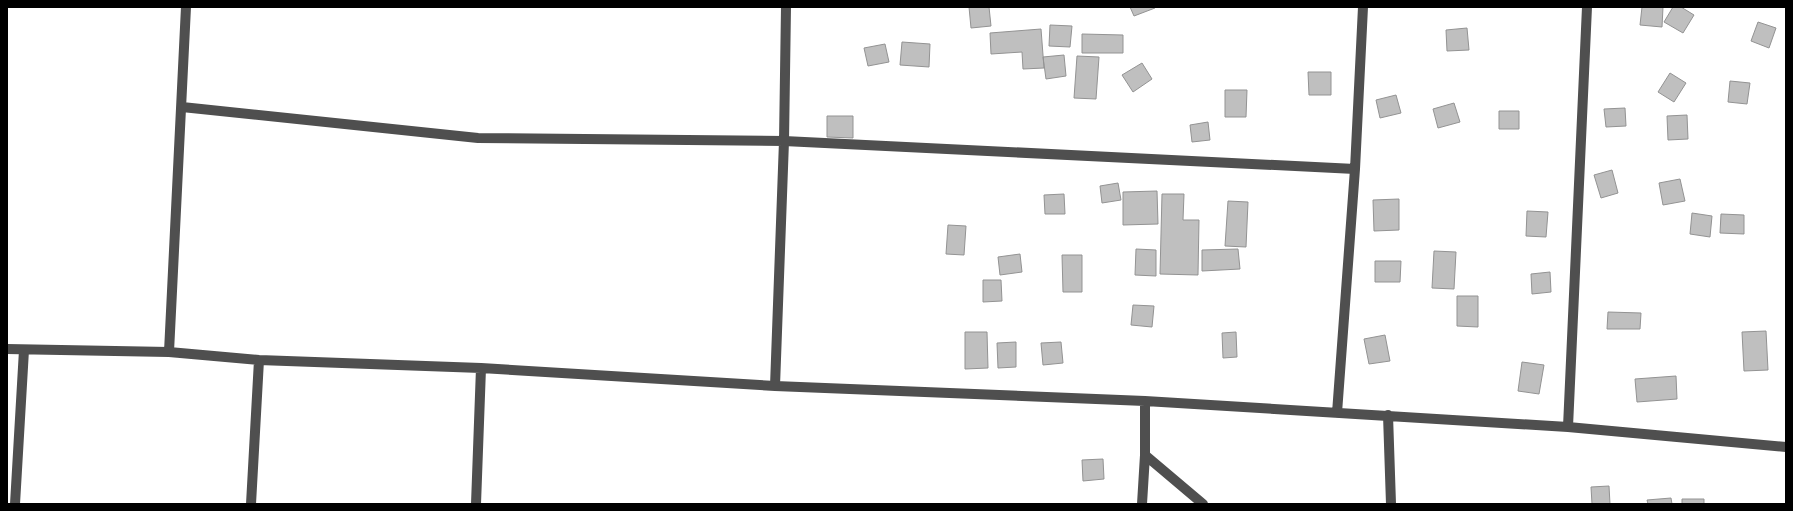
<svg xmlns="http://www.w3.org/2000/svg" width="1793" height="511" font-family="Overpass,sans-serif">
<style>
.building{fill:#bfbfbf;stroke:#939393}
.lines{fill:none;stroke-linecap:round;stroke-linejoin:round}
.minor{stroke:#4f4f4f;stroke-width:10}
</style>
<rect width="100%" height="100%" fill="#fff"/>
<!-- building -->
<path class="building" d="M969 7H989L991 26 971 28Z
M1130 7H1155V8L1134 16Z
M1642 7H1663L1662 27 1640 25Z
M1673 7H1681L1694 15 1683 33 1664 22Z
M1758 22 1776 28 1769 48 1751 41Z
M1050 25 1072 26 1070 47 1049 46Z
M1467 28 1469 50 1447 51 1446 30Z
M1041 29 1044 68 1023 69 1022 52 991 54 990 33Z
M1082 34 1123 35V53H1082Z
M902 42 930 44 929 67 900 65Z
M885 44 889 62 868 66 864 48Z
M1064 55 1066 76 1046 79 1043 57Z
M1077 56 1099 57 1096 99 1074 98Z
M1142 63 1152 79 1133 92 1122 75Z
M1308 72H1331V95H1309Z
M1670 73 1686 83 1674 102 1658 92Z
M1730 81 1750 83 1747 104 1728 102Z
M1225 90H1247L1246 117H1225Z
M1396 95 1401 113 1380 118 1376 100Z
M1454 103 1460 122 1438 128 1433 109Z
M1625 108 1626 126 1606 127 1604 109Z
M1499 111H1519V129H1499Z
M1687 115 1688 139 1668 140 1667 116Z
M827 116H853V138L827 137Z
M1208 122 1210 140 1192 142 1190 125Z
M1612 170 1618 193 1601 198 1594 175Z
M1680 179 1685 201 1663 205 1659 183Z
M1118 183 1121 200 1102 203 1100 186Z
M1157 191 1158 224 1123 225V192Z
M1064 194 1065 214H1045L1044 195Z
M1162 194H1184L1183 220H1199L1198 275 1160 274Z
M1399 199V230L1374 231 1373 200Z
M1228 201 1248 202 1246 247 1225 246Z
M1527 211 1548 212 1546 237 1526 236Z
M1692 213 1712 216 1710 237 1690 234Z
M1721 214 1744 215V234L1720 233Z
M948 225 966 226 964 255 946 254Z
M1136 249 1156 250V276L1135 275Z
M1238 249 1240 269 1202 271V250Z
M1434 251 1456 252 1454 289 1432 288Z
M1020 254 1022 272 1000 275 998 257Z
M1062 255H1082V292H1063Z
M1375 261H1401L1400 282H1375Z
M1550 272 1551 292 1532 294 1531 274Z
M983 280H1001L1002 301 983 302Z
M1457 296H1478V327L1457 326Z
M1133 305 1154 306 1152 327 1131 325Z
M1608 312 1641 313 1640 329H1607Z
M1766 331 1768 370 1744 371 1742 332Z
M965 332H987L988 368 965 369Z
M1236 332 1237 357 1223 358 1222 333Z
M1385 335 1390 361 1369 364 1364 339Z
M1016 342V367L998 368 997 343Z
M1061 342 1063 363 1043 365 1041 343Z
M1522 362 1544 365 1539 394 1518 391Z
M1676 376 1677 399 1637 402 1635 379Z
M1103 459 1104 479 1083 481 1082 460Z
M1609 486 1610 504H1592L1591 487Z
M1671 498 1672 504H1648L1647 500Z
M1682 499H1704V504H1682Z"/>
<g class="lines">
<!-- minor -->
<path class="minor" d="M182 107 478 138 784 141 1355 169
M7 349 169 352 259 360 481 368 775 386 1145 401 1568 427 1786 447
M169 352 186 7
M775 386 784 141 786 7
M1337 413 1355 169 1363 7
M1388 415 1391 504
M1568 427 1587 7
M1145 455 1203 504
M15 504 24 350
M251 504 259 360
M476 504 481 368
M1142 504 1145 455V401"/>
</g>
<!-- border -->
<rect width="1793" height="511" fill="none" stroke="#000000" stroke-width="16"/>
</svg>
